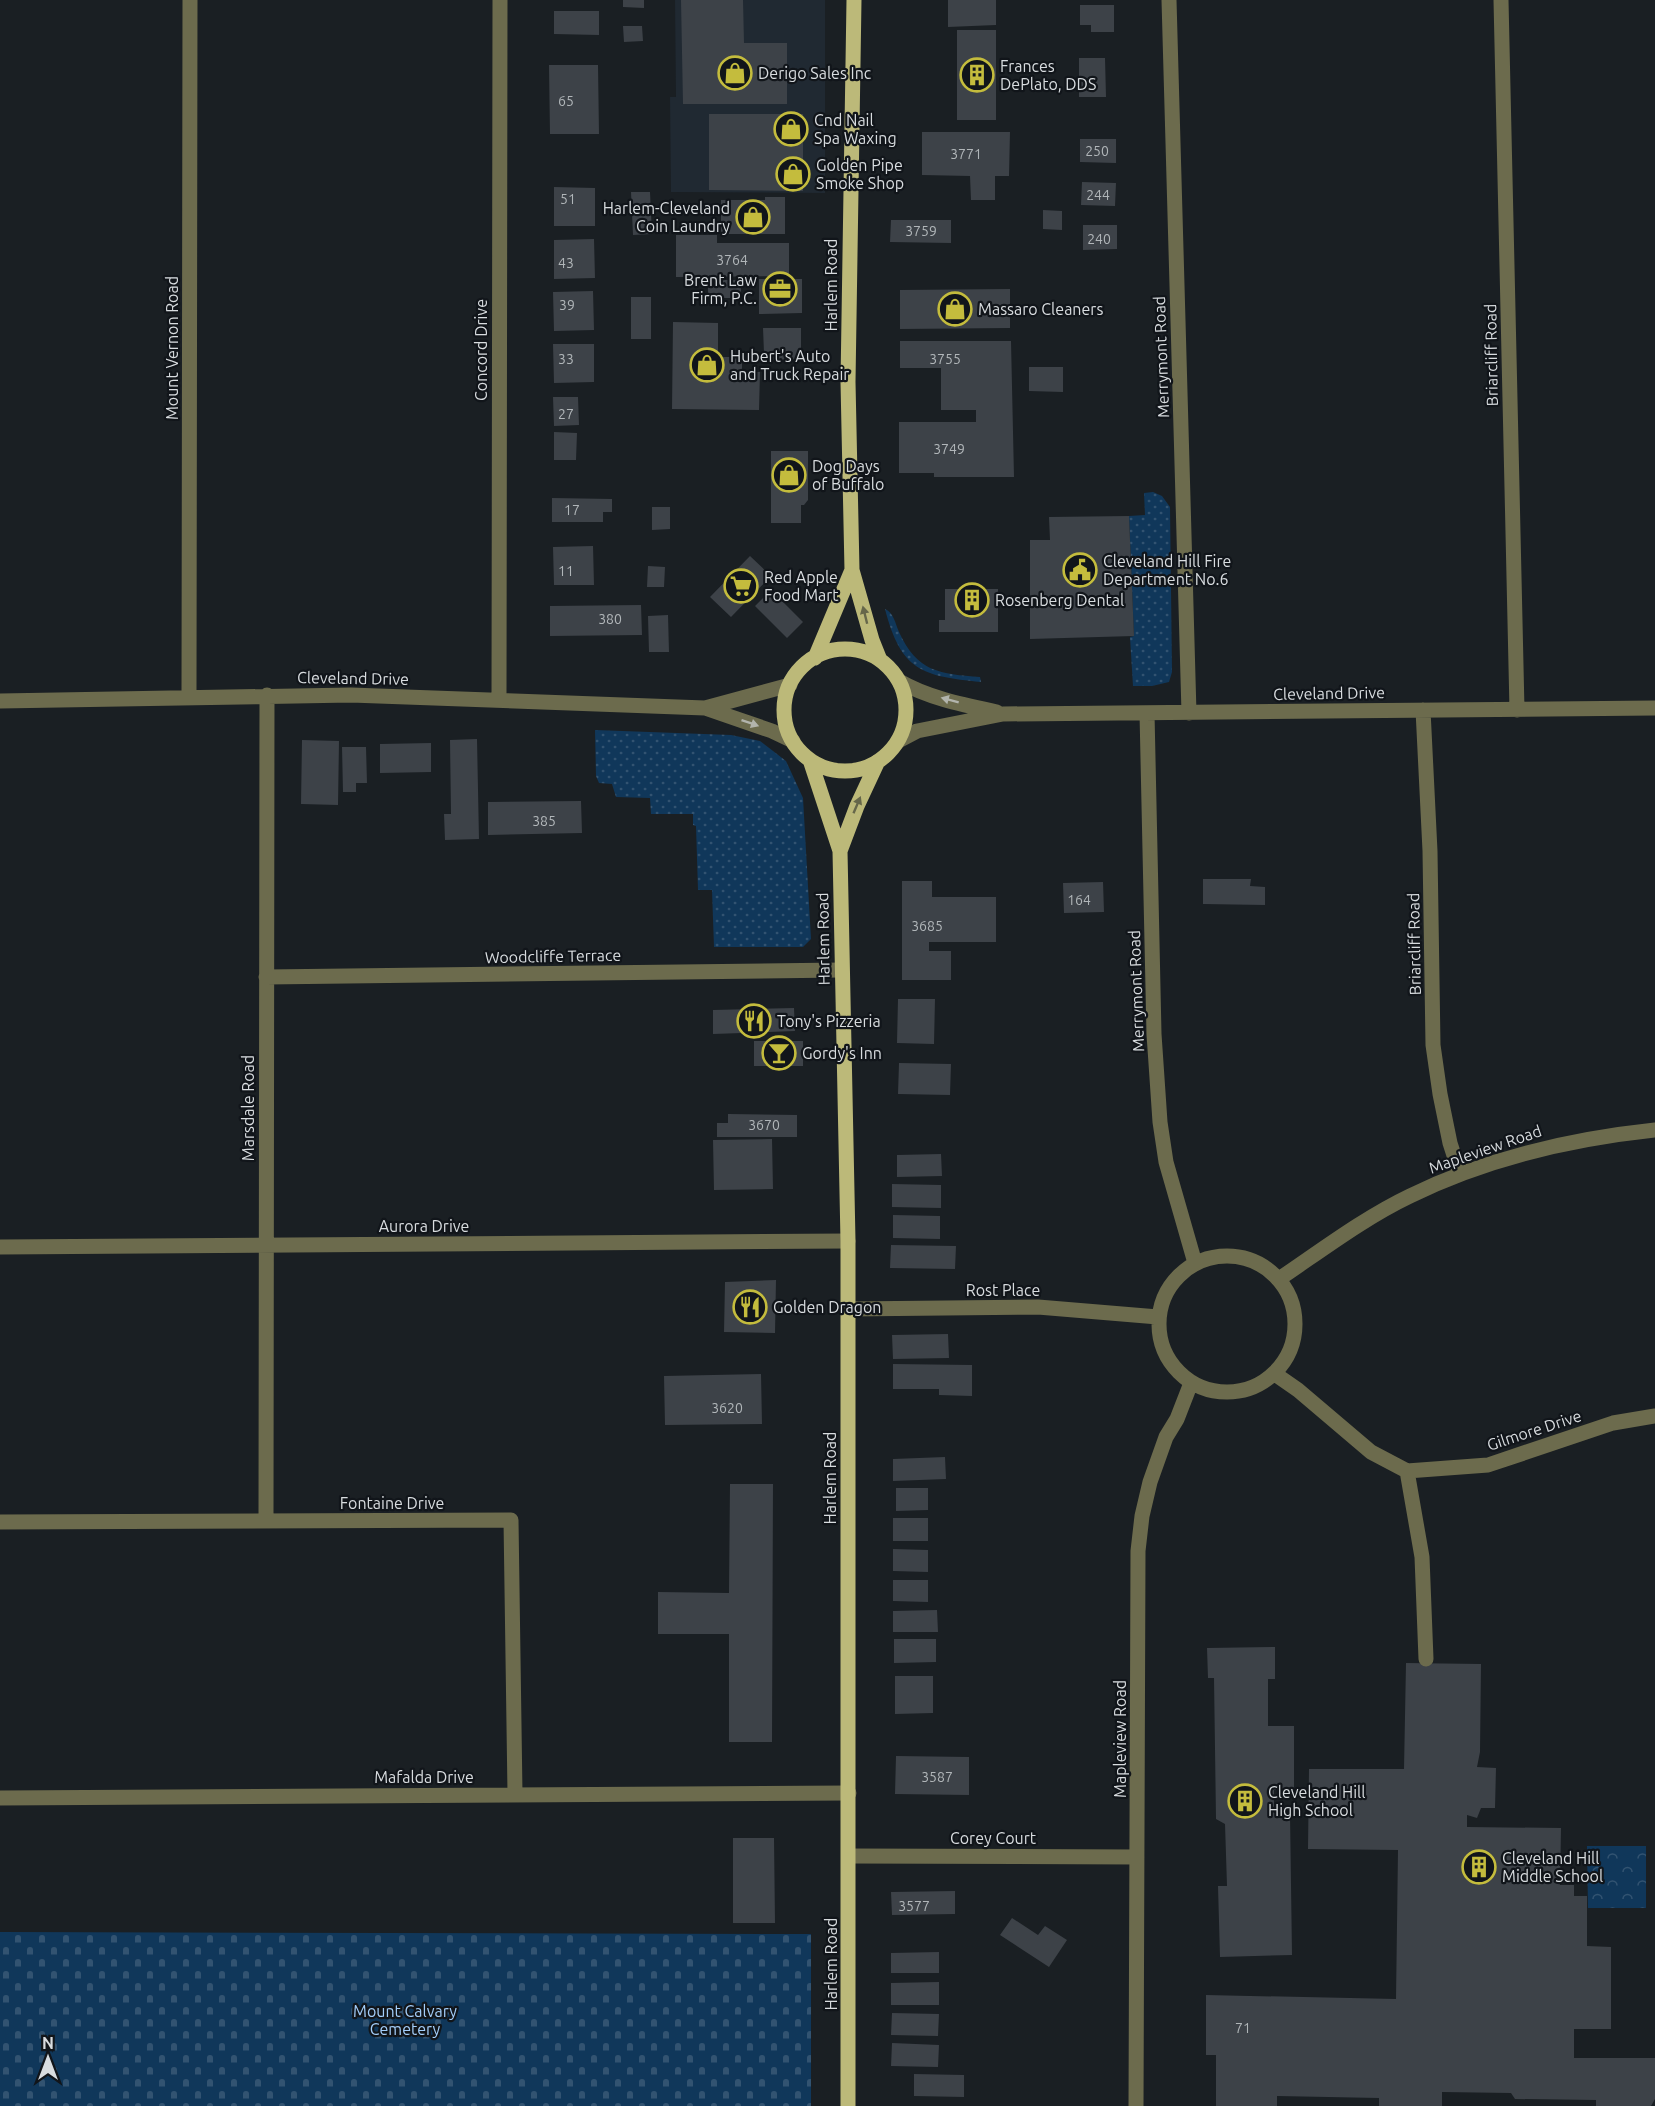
<svg xmlns="http://www.w3.org/2000/svg" width="1655" height="2106" font-family="Ubuntu,sans-serif">
<style>
.built{fill:#202932}
.grass{fill:url(#grass-dots)}
.cemetery{fill:url(#cemetery-stones)}
.park{fill:url(#park-crowns)}
.building{fill:#3d4248}
.lines{fill:none;stroke-linecap:round;stroke-linejoin:round}
.minor{stroke:#6c6b4d;stroke-width:15}
.major{stroke:#bcb979;stroke-width:15}
.oneway{fill:#66674a}
.oneway2{fill:#b2b4ac}
.labels{text-anchor:middle;dominant-baseline:central;stroke-width:4.5;stroke-linejoin:round;paint-order:stroke}
.number-label{font-size:14px;fill:#b1b6b9}
.poi-label{font-size:16px;fill:#d8dcdf;stroke:#11151a;text-anchor:start}
.street-label{font-size:16px;fill:#d8dcdf;stroke:#11151a}
.park-label{font-size:16px;fill:#a3cefa;stroke:#11151a}
</style>
<defs>
<pattern id="grass-dots" width="8" height="8" patternUnits="userSpaceOnUse" patternTransform="scale(1.5)"><rect width="8" height="8" fill="#10375a"/><path d="M2 2h.1M6 6h.1" fill="none" stroke="#325371" stroke-width="1.8" stroke-linecap="round"/></pattern>
<pattern id="cemetery-stones" width="16" height="16" patternUnits="userSpaceOnUse" patternTransform="scale(1.5)"><rect width="16" height="16" fill="#10375a"/><path d="M2 7V4a2 2 0 0 1 4 0v3zM10 15v-3a2 2 0 0 1 4 0v3z" fill="#325371"/></pattern>
<pattern id="park-crowns" width="20" height="18" patternUnits="userSpaceOnUse" patternTransform="scale(1.5)"><rect width="20" height="18" fill="#10375a"/><path d="M2 6a3 3 0 1 1 6 0M12 15a3 3 0 1 1 6 0" fill="none" stroke="#325371"/></pattern>
</defs>
<rect width="100%" height="100%" fill="#1a1f23"/>
<!-- built -->
<path class="built" d="M675 0H825V193L671 192 670 97H676Z"/>
<!-- grass -->
<path class="grass" d="M1153 492 1162 496 1170 507 1172 672 1169 682 1152 686H1133L1130 637 1134 636 1129 516 1145 515 1144 493Z
M885 609C894 613 895 623 899 632 917 672 940 674 980 677L981 682C922 676 901 671 885 609Z
M595 730 731 735 760 741 786 761 803 798 811 939 803 947H714L712 890H698L696 826 693 825V814H651L650 798 616 797 612 784 599 783 596 776Z"/>
<!-- cemetery -->
<path class="cemetery" d="M0 1932 811 1934V2106H0Z"/>
<!-- park -->
<path class="park" d="M1587 1846H1646V1908H1588Z"/>
<!-- building -->
<path class="building" d="M623 0H644V8L623 7Z
M681 0H743L744 43H787V104H683Z
M948 0H996V25L948 27Z
M1080 5H1114V32H1091V25H1080Z
M554 11H599V35L554 34Z
M623 26H642L643 41 624 42Z
M957 30H996V120H957Z
M1079 58H1105L1106 97H1079Z
M549 65H598L599 134H550Z
M709 114H803V191L709 190Z
M922 132H1010L1009 176H995V200H971L970 176 922 175Z
M1080 139H1116V163L1080 162Z
M1082 182 1116 183 1115 206 1081 205Z
M554 187 595 188V226H554Z
M631 192H650L652 234 633 235Z
M765 197H785V234H721V200H765Z
M1043 210 1062 211V230L1043 229Z
M891 220H951V243L890 242Z
M1083 225H1117V249L1083 250Z
M676 235H717V243H789V276L676 277Z
M594 239 595 278 554 279V240Z
M759 279H802V313L759 314Z
M708 280H741V298H708Z
M1010 289V328L900 329V290Z
M593 291 594 330 554 331 553 292Z
M631 297H651V339H631Z
M673 322 718 323V357H742V372H760L759 410 672 409Z
M763 328H801V359L771 360V352L764 353Z
M900 341H1011L1014 477H934V473H899V422H976V410H941V368H900Z
M553 344H594V382L554 383Z
M1029 367H1063V392L1029 391Z
M553 397H578L579 425 554 426Z
M554 432 577 433 576 460H554Z
M771 451H808V500L804 505H801V523H771Z
M552 498 612 499V512H603V522H552Z
M652 507H670V529L652 530Z
M1129 516 1134 636 1030 639V540H1050L1049 517Z
M593 546 594 585H554L553 547Z
M750 556 771 576 731 617 710 597Z
M648 566 665 567 664 587H647Z
M945 589H998V632H939V620H945Z
M771 590 803 622 787 638 755 606Z
M641 605 642 635 550 636V606Z
M668 615 669 652H649L648 616Z
M477 739 479 839 445 840 444 814H451L450 740Z
M302 740 339 741 338 805 301 804Z
M431 743V772L380 773V744Z
M342 747H366L367 783H356V792H343Z
M581 801 582 833 488 835V802Z
M1203 879H1251L1250 886 1265 887V905L1203 904Z
M902 881H932V897H996V942H929V951H951V980H902Z
M1103 882 1104 912 1064 913 1063 883Z
M898 999H935L934 1044 897 1043Z
M794 1008 795 1031 713 1034V1010Z
M754 1041H803V1066H754Z
M899 1063 951 1064 950 1095 898 1094Z
M728 1114 797 1115V1137H717V1123H728Z
M772 1139 773 1189 714 1190 713 1140Z
M941 1154 942 1176 897 1177V1155Z
M892 1184 941 1185V1208L892 1207Z
M893 1215 940 1216V1239L893 1238Z
M891 1245 956 1246 955 1269 890 1268Z
M776 1280 775 1333 724 1332 725 1282Z
M948 1334 949 1358 893 1359 892 1335Z
M893 1364 972 1365V1396L939 1395V1389H893Z
M761 1374 762 1424 665 1425 664 1376Z
M945 1457 946 1479 893 1481V1459Z
M730 1484H773L772 1742H729V1634H658V1592L729 1593Z
M896 1488H928V1510L896 1511Z
M893 1518H928V1541H893Z
M893 1549 928 1550V1572L893 1571Z
M893 1580H928V1602L893 1601Z
M937 1610 938 1632H893V1611Z
M894 1639H936V1662L894 1663Z
M1275 1647V1679H1268V1726H1294V1789L1274 1790V1813H1290L1292 1955 1220 1957 1218 1886H1227L1225 1824 1216 1819 1214 1678H1208L1207 1648Z
M1406 1663 1481 1664 1480 1752 1477 1767 1496 1768 1495 1808H1481L1477 1818 1467 1815V1827L1561 1828 1560 1885H1574V1896H1587V1946L1611 1947V2029H1574V2058H1655V2099L1651 2106H1596V2100L1515 2099 1511 2093 1442 2092V2106H1379V2098L1277 2096V2106H1216V2055H1206V1995L1396 1999 1398 1850 1308 1849 1309 1769H1404Z
M895 1676H933V1713L895 1714Z
M896 1756 969 1757V1795L895 1794Z
M733 1838H774L775 1923H733Z
M955 1891V1914L892 1915 891 1892Z
M1012 1918 1038 1935 1045 1926 1067 1940 1049 1967 1000 1935Z
M939 1952V1973H891V1953Z
M939 1982V2005H891V1983Z
M892 2013 939 2014 938 2036 891 2035Z
M892 2043 939 2045 938 2067 891 2066Z
M914 2074 964 2075V2097L914 2096Z"/>
<g class="lines">
<!-- minor -->
<path class="minor" d="M1169 0 1189 713
M1501 0 1517 710
M899 681C928 698 964 705 997 712
M189 696 190 0
M499 700 500 0
M0 701 351 695 705 708 790 685
M705 708 772 731 793 741
M1423 710 1430 851 1433 1045 1440 1094 1450 1143 1460 1174
M1147 713 1154 1034 1160 1122 1166 1162 1195 1263
M898 741 917 731 1003 714 1655 708
M266 977 841 970
M0 1247 848 1241
M1159 1324a68 68 0 1 1 136 0a68 68 0 1 1-136 0Z
M1279 1279C1322 1250 1364 1218 1410 1196 1487 1158 1570 1139 1655 1130
M848 1309 1038 1307 1158 1317
M1275 1374 1298 1390 1371 1452 1407 1471 1488 1465 1613 1423 1655 1416
M1407 1471 1422 1557 1426 1659
M266 1521 267 695
M0 1522 511 1520 515 1794
M0 1798 849 1793
M849 1856 1137 1857
M1136 2106 1138 1551 1142 1516 1150 1482 1166 1437 1177 1419 1191 1383"/>
<!-- major -->
<path class="major" d="M854 0 848 382 852 570 872 640 880 660
M784 710a61 61 0 1 1 122 0a61 61 0 1 1-122 0Z
M815 658 852 570
M810 760 840 851 848 1241V2106
M840 851 857 806 878 761"/>
</g>
<!-- one-way arrows -->
<defs><path id="oneway-solid" d="M-6-.8H1V-3.2L6.5 0L1 3.2V.8H-6Z" transform="scale(1.5)"/></defs>
<g class="oneway">
<use href="#oneway-solid" transform="translate(865 615) rotate(-104)"/>
<use href="#oneway-solid" transform="translate(857 805) rotate(-67)"/>
</g>
<g class="oneway2">
<use href="#oneway-solid" transform="translate(950 700) rotate(-165)"/>
<use href="#oneway-solid" transform="translate(750 723) rotate(19)"/>
</g>
<!-- icons -->
<defs>
<symbol id="shop-ring" viewBox="-11 -11 22 22"><circle r="9.5" fill="#11151a" stroke="#c4bc3d" stroke-width="1.5"/><path d="M-5-2.5h2.3a2.7 3.5 0 0 1 5.4 0H5L5.5 6h-11ZM-1.5-2.5h3a1.5 2.3 0 0 0-3 0Z" fill="#c4bc3d"/></symbol>
<symbol id="building-ring" viewBox="-11 -11 22 22"><circle r="9.5" fill="#11151a" stroke="#c4bc3d" stroke-width="1.5"/><path d="M-4-6H4V6H1V3H-1V6H-4ZM-2.5-4.3h1.7v1.8h-1.7ZM.8-4.3h1.7v1.8H.8ZM-2.5-1h1.7V.8h-1.7ZM.8-1h1.7V.8H.8Z" fill="#c4bc3d"/></symbol>
<symbol id="office-ring" viewBox="-11 -11 22 22"><circle r="9.5" fill="#11151a" stroke="#c4bc3d" stroke-width="1.5"/><path d="M-6-3h4V-5.5h4V-3h4V5H-6ZM-1-4.5V-3h2v-1.5ZM-6 0V1H6V0Z" fill="#c4bc3d"/></symbol>
<symbol id="civic-ring" viewBox="-11 -11 22 22"><circle r="9.5" fill="#11151a" stroke="#c4bc3d" stroke-width="1.5"/><path d="M-.6-6.5H3V-4.5H.6V-3L4-1V1h2V6H-6V1h2V-1L-.6-3ZM-1.2 2.5V6h2.4V2.5Z" fill="#c4bc3d"/></symbol>
<symbol id="supermarket-ring" viewBox="-11 -11 22 22"><circle r="9.5" fill="#11151a" stroke="#c4bc3d" stroke-width="1.5"/><path d="M-6-5.5h2.5l.6 2H6L4.5 2H-2.5L-4.4-4H-6ZM-1.5 3.2a1.3 1.3 0 1 0 .1 0ZM3 3.2a1.3 1.3 0 1 0 .1 0Z" fill="#c4bc3d"/></symbol>
<symbol id="restaurant-ring" viewBox="-11 -11 22 22"><circle r="9.5" fill="#11151a" stroke="#c4bc3d" stroke-width="1.5"/><path d="M-5-6h1v4h1v-4h1v4h1v-4h1v5L-1.5 .5V6h-2V.5L-5-1ZM5-6V6H3V1.5H1.5Q1.5-4 5-6Z" fill="#c4bc3d"/></symbol>
<symbol id="bar-ring" viewBox="-11 -11 22 22"><circle r="9.5" fill="#11151a" stroke="#c4bc3d" stroke-width="1.5"/><path d="M-6-5H6L.8 .8V4.5H3.5V6h-7V4.5H-.8V.8Z" fill="#c4bc3d"/></symbol>
</defs>
<g fill-rule="evenodd">
<use href="#shop-ring" x="716" y="54" width="38" height="38"/>
<use href="#building-ring" x="958" y="56" width="38" height="38"/>
<use href="#shop-ring" x="772" y="110" width="38" height="38"/>
<use href="#shop-ring" x="774" y="155" width="38" height="38"/>
<use href="#shop-ring" x="734" y="198" width="38" height="38"/>
<use href="#office-ring" x="761" y="270" width="38" height="38"/>
<use href="#shop-ring" x="936" y="290" width="38" height="38"/>
<use href="#shop-ring" x="688" y="346" width="38" height="38"/>
<use href="#shop-ring" x="770" y="456" width="38" height="38"/>
<use href="#civic-ring" x="1061" y="551" width="38" height="38"/>
<use href="#supermarket-ring" x="722" y="567" width="38" height="38"/>
<use href="#building-ring" x="953" y="581" width="38" height="38"/>
<use href="#restaurant-ring" x="735" y="1002" width="38" height="38"/>
<use href="#bar-ring" x="760" y="1034" width="38" height="38"/>
<use href="#restaurant-ring" x="731" y="1288" width="38" height="38"/>
<use href="#building-ring" x="1226" y="1782" width="38" height="38"/>
<use href="#building-ring" x="1460" y="1848" width="38" height="38"/>
</g>
<g class="labels">
<!-- number labels -->
<g class="number-label">
<text x="566" y="101">65</text>
<text x="1097" y="151">250</text>
<text x="966" y="154">3771</text>
<text x="1098" y="195">244</text>
<text x="568" y="199">51</text>
<text x="921" y="231">3759</text>
<text x="1099" y="239">240</text>
<text x="732" y="260">3764</text>
<text x="566" y="263">43</text>
<text x="567" y="305">39</text>
<text x="566" y="359">33</text>
<text x="945" y="359">3755</text>
<text x="566" y="414">27</text>
<text x="949" y="449">3749</text>
<text x="572" y="510">17</text>
<text x="566" y="571">11</text>
<text x="610" y="619">380</text>
<text x="544" y="821">385</text>
<text x="1079" y="900">164</text>
<text x="927" y="926">3685</text>
<text x="764" y="1125">3670</text>
<text x="727" y="1408">3620</text>
<text x="937" y="1777">3587</text>
<text x="914" y="1906">3577</text>
<text x="1243" y="2028">71</text>
</g>
<!-- poi labels -->
<g class="poi-label">
<text x="1000" y="66">Frances<tspan x="1000" dy="18">DePlato, DDS</tspan></text>
<text x="758" y="73">Derigo Sales Inc</text>
<text x="814" y="120">Cnd Nail<tspan x="814" dy="18">Spa Waxing</tspan></text>
<text x="816" y="165">Golden Pipe<tspan x="816" dy="18">Smoke Shop</tspan></text>
<text x="730" y="208" text-anchor="end">Harlem-Cleveland<tspan x="730" dy="18">Coin Laundry</tspan></text>
<text x="757" y="280" text-anchor="end">Brent Law<tspan x="757" dy="18">Firm, P.C.</tspan></text>
<text x="978" y="309">Massaro Cleaners</text>
<text x="730" y="356">Hubert's Auto<tspan x="730" dy="18">and Truck Repair</tspan></text>
<text x="812" y="466">Dog Days<tspan x="812" dy="18">of Buffalo</tspan></text>
<text x="1103" y="561">Cleveland Hill Fire<tspan x="1103" dy="18">Department No.6</tspan></text>
<text x="764" y="577">Red Apple<tspan x="764" dy="18">Food Mart</tspan></text>
<text x="995" y="600">Rosenberg Dental</text>
<text x="777" y="1021">Tony's Pizzeria</text>
<text x="802" y="1053">Gordy's Inn</text>
<text x="773" y="1307">Golden Dragon</text>
<text x="1268" y="1792">Cleveland Hill<tspan x="1268" dy="18">High School</tspan></text>
<text x="1502" y="1858">Cleveland Hill<tspan x="1502" dy="18">Middle School</tspan></text>
</g>
<!-- street labels -->
<g class="street-label">
<text transform="translate(831 285) rotate(-90)">Harlem Road</text>
<text transform="translate(172 348) rotate(-90)">Mount Vernon Road</text>
<text transform="translate(481 350) rotate(-90)">Concord Drive</text>
<text transform="translate(1491 355) rotate(-91)">Briarcliff Road</text>
<text transform="translate(1161 357) rotate(-92)">Merrymont Road</text>
<text transform="translate(353 678) rotate(1)">Cleveland Drive</text>
<text transform="translate(1329 693) rotate(-1)">Cleveland Drive</text>
<text transform="translate(823 939) rotate(-91)">Harlem Road</text>
<text transform="translate(1414 944) rotate(-91)">Briarcliff Road</text>
<text transform="translate(553 956) rotate(-1)">Woodcliffe Terrace</text>
<text transform="translate(1136 991) rotate(-92)">Merrymont Road</text>
<text transform="translate(248 1108) rotate(-90)">Marsdale Road</text>
<text transform="translate(1485 1149) rotate(-19)">Mapleview Road</text>
<text x="424" y="1226">Aurora Drive</text>
<text x="1003" y="1290">Rost Place</text>
<text transform="translate(1534 1430) rotate(-18)">Gilmore Drive</text>
<text transform="translate(830 1478) rotate(-90)">Harlem Road</text>
<text x="392" y="1503">Fontaine Drive</text>
<text transform="translate(1120 1739) rotate(-90)">Mapleview Road</text>
<text x="424" y="1777">Mafalda Drive</text>
<text x="993" y="1838">Corey Court</text>
<text transform="translate(831 1964) rotate(-90)">Harlem Road</text>
</g>
<!-- park labels -->
<g class="park-label">
<text x="405" y="2011">Mount Calvary<tspan x="405" dy="18">Cemetery</tspan></text>
</g>
</g>
<!-- north arrow -->
<g transform="translate(48 2058)" stroke="#11151a" stroke-width="4.5" paint-order="stroke">
<path d="M0-4.5L10 22L0 15L-10 22Z" fill="#d8dcdf"/>
<text y="-9" font-size="16" font-weight="bold" text-anchor="middle" fill="#d8dcdf">N</text>
</g>
</svg>
